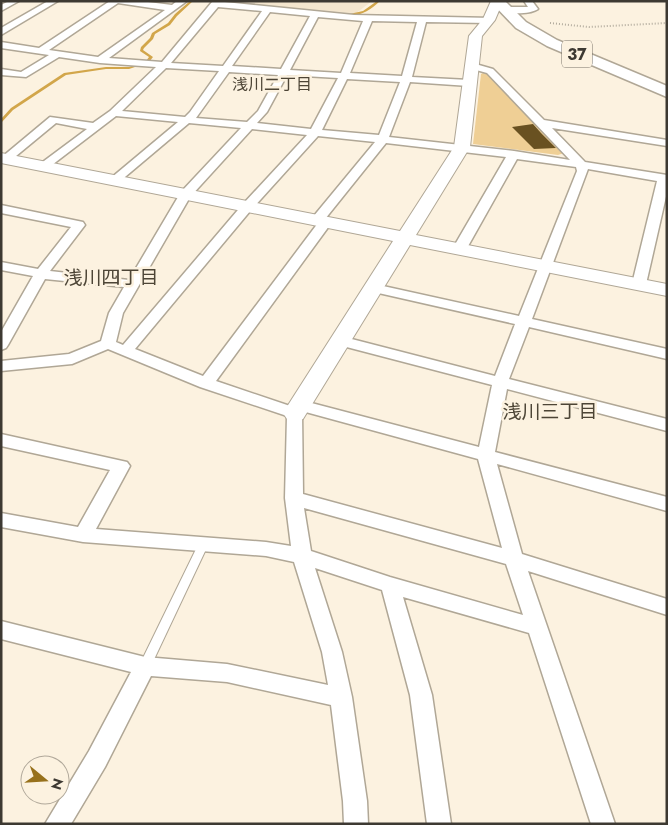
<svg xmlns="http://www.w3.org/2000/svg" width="668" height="825" font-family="Jost,'Noto Sans JP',sans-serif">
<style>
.built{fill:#f4e6ce}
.green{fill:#efcf95}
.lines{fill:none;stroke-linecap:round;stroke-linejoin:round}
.stream{fill:#d2a64a;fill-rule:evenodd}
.building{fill:#695121}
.lane-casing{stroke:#b0a796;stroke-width:2}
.street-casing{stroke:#b0a796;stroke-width:3}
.secondary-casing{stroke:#b0a796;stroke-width:2}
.primary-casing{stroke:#b0a796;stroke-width:3}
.path{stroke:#b4ad9f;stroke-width:2;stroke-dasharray:1 2;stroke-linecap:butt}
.lane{fill:#fff;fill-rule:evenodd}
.street{fill:#fff;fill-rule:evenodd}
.secondary{fill:#fff;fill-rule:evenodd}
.primary{fill:#fff;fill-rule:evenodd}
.labels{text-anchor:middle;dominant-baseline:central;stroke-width:5;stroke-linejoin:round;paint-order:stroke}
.shield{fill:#fcf2e0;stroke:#767066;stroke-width:1}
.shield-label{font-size:16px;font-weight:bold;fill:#3d3932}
.far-neighbourhood-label{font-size:16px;fill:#4d4536;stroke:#fcf2e0}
.neighbourhood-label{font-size:19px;fill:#4d4536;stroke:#fcf2e0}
</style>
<rect width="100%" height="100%" fill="#fcf2e0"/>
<!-- built -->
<path class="built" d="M214 1H372L355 14H321Z"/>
<!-- green -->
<path class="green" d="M483 73 489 74 564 153 558 155 473 144 481 74Z"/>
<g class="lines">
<!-- stream -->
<path class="stream" d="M190 1H193L177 16 170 25 155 34 153 39 144 48 143 50 153 57 149 62H147L146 61 149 57 140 51 141 47 150 38 152 33 168 23 175 14Z
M377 1H380C371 10 358 18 345 15L363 11Z
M137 64H138V66L129 69H106L66 75 13 110 1 123V119L11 108 64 73 106 67H129Z"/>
</g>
<!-- building -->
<path class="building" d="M533 124 541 133 556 148 534 149 512 127Z"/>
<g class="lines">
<defs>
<path id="lane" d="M203 541 207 542 208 545 149 670 145 671 141 670 139 666 141 662 198 545 199 542Z"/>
<path id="street" d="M9 1H19L1 11V5Z
M48 1H58L1 35V28Z
M110 1H140L172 5 177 1H187L109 58 162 62 212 2 215 1 354 15 492 18V22L489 23 426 22 412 77 469 80 474 83 469 86 410 82 389 137 514 151 570 160 487 73 469 68V64L472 63 493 69 544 120 667 140V146L552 128 585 162 667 175V192L646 284 644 287H634L632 284 657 181 588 169 532 319 667 349V359L529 327 509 379 667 419V431L507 389 495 452 667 497V511L497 464 522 554 667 599V615L528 571 615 824H591L529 633 403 597 432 695 451 824H427L410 695 382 590 315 568 342 652 352 697 367 801 368 824H344L343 801 331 705 227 682 151 676 105 767 71 824H45L89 751 131 672 1 639V621L145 657 227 664 328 685 322 652 294 562 266 556 83 542 1 527V513L78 527 110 470 1 446V434L127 462 130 466 96 529 266 542 291 546 285 498 287 416 200 387 108 349 72 364 1 371V361L69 354 101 341 109 313 124 287 45 279 8 345 6 348 1 350V332L33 276 1 270V262L38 269 71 227 1 213V205L83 222 85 225 50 271 129 280 181 192 241 128 189 123 119 182H111L109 180 111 178 178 122 116 116 48 168H40L38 166 40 164 87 129 56 123 10 161H2V157L50 117 93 123 110 111 156 67 100 63 59 57 26 77 1 75V69L21 72 49 55 1 48V42L39 48ZM118 3 165 10 98 57 49 50ZM218 7 262 11 223 66 171 63ZM270 12 310 16 281 69 232 66ZM318 17 363 21 341 73 290 70ZM372 21 417 22 402 76 350 73ZM166 68 219 71 190 112 185 117 122 111ZM229 72 278 75 258 111 247 122 196 118ZM287 75 338 78 311 129 257 123 267 112ZM347 79 400 82 379 135 322 130ZM252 129 307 135 243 204 123 345 116 342 123 313 190 197ZM318 136 375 142 313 217 311 220 313 223H318L203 376 135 349 251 210ZM386 143 506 157 453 248 460 252 467 248 517 159 576 167 577 171 519 316 374 284 367 288 374 292 515 324 495 376 340 336 335 338 333 341 335 344 492 385 479 447 300 400 294 401 293 407 216 381 332 222 330 219H325ZM302 411 478 459 502 548 303 494ZM304 508 506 564 523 615 390 577 311 551Z
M524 1H532L538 9C531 14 509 15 502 10L506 7H528Z"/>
<path id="secondary" d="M491 1H503L495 20 482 36 470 147 416 235 667 284V296L410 245 303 419 295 421 287 419 283 413 393 241 1 163V153L400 231 454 147 469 36 483 19Z"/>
<path id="primary" d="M490 1H505L526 22 557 40 667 86V97L547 46 516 28Z"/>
</defs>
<!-- lane casing -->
<use href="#lane" class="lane-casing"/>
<!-- street casing -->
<use href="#street" class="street-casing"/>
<!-- secondary casing -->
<use href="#secondary" class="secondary-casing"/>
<!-- primary casing -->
<use href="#primary" class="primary-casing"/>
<!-- path -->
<path class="path" d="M550 23 589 27 667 23"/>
<!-- lane -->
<use href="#lane" class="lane"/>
<!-- street -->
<use href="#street" class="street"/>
<!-- secondary -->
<use href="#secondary" class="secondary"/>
<!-- primary -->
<use href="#primary" class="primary"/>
</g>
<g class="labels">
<!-- shield labels -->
<rect class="shield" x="562" y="40.5" width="30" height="27" rx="4"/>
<g class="shield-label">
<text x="577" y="54">37</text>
</g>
<!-- far-neighbourhood labels -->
<g class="far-neighbourhood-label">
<text x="272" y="84">浅川二丁目</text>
</g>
<!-- neighbourhood labels -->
<g class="neighbourhood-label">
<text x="111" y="277">浅川四丁目</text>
<text x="550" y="411">浅川三丁目</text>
</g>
</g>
<!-- border -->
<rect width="668" height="825" fill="none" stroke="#3d3932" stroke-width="5"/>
<!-- north arrow -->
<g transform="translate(45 780) rotate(108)"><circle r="24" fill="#fcf2e0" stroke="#b0a89a"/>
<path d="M0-4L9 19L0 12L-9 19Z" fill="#97711c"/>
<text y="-8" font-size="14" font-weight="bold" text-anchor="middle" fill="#3d3932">N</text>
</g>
</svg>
